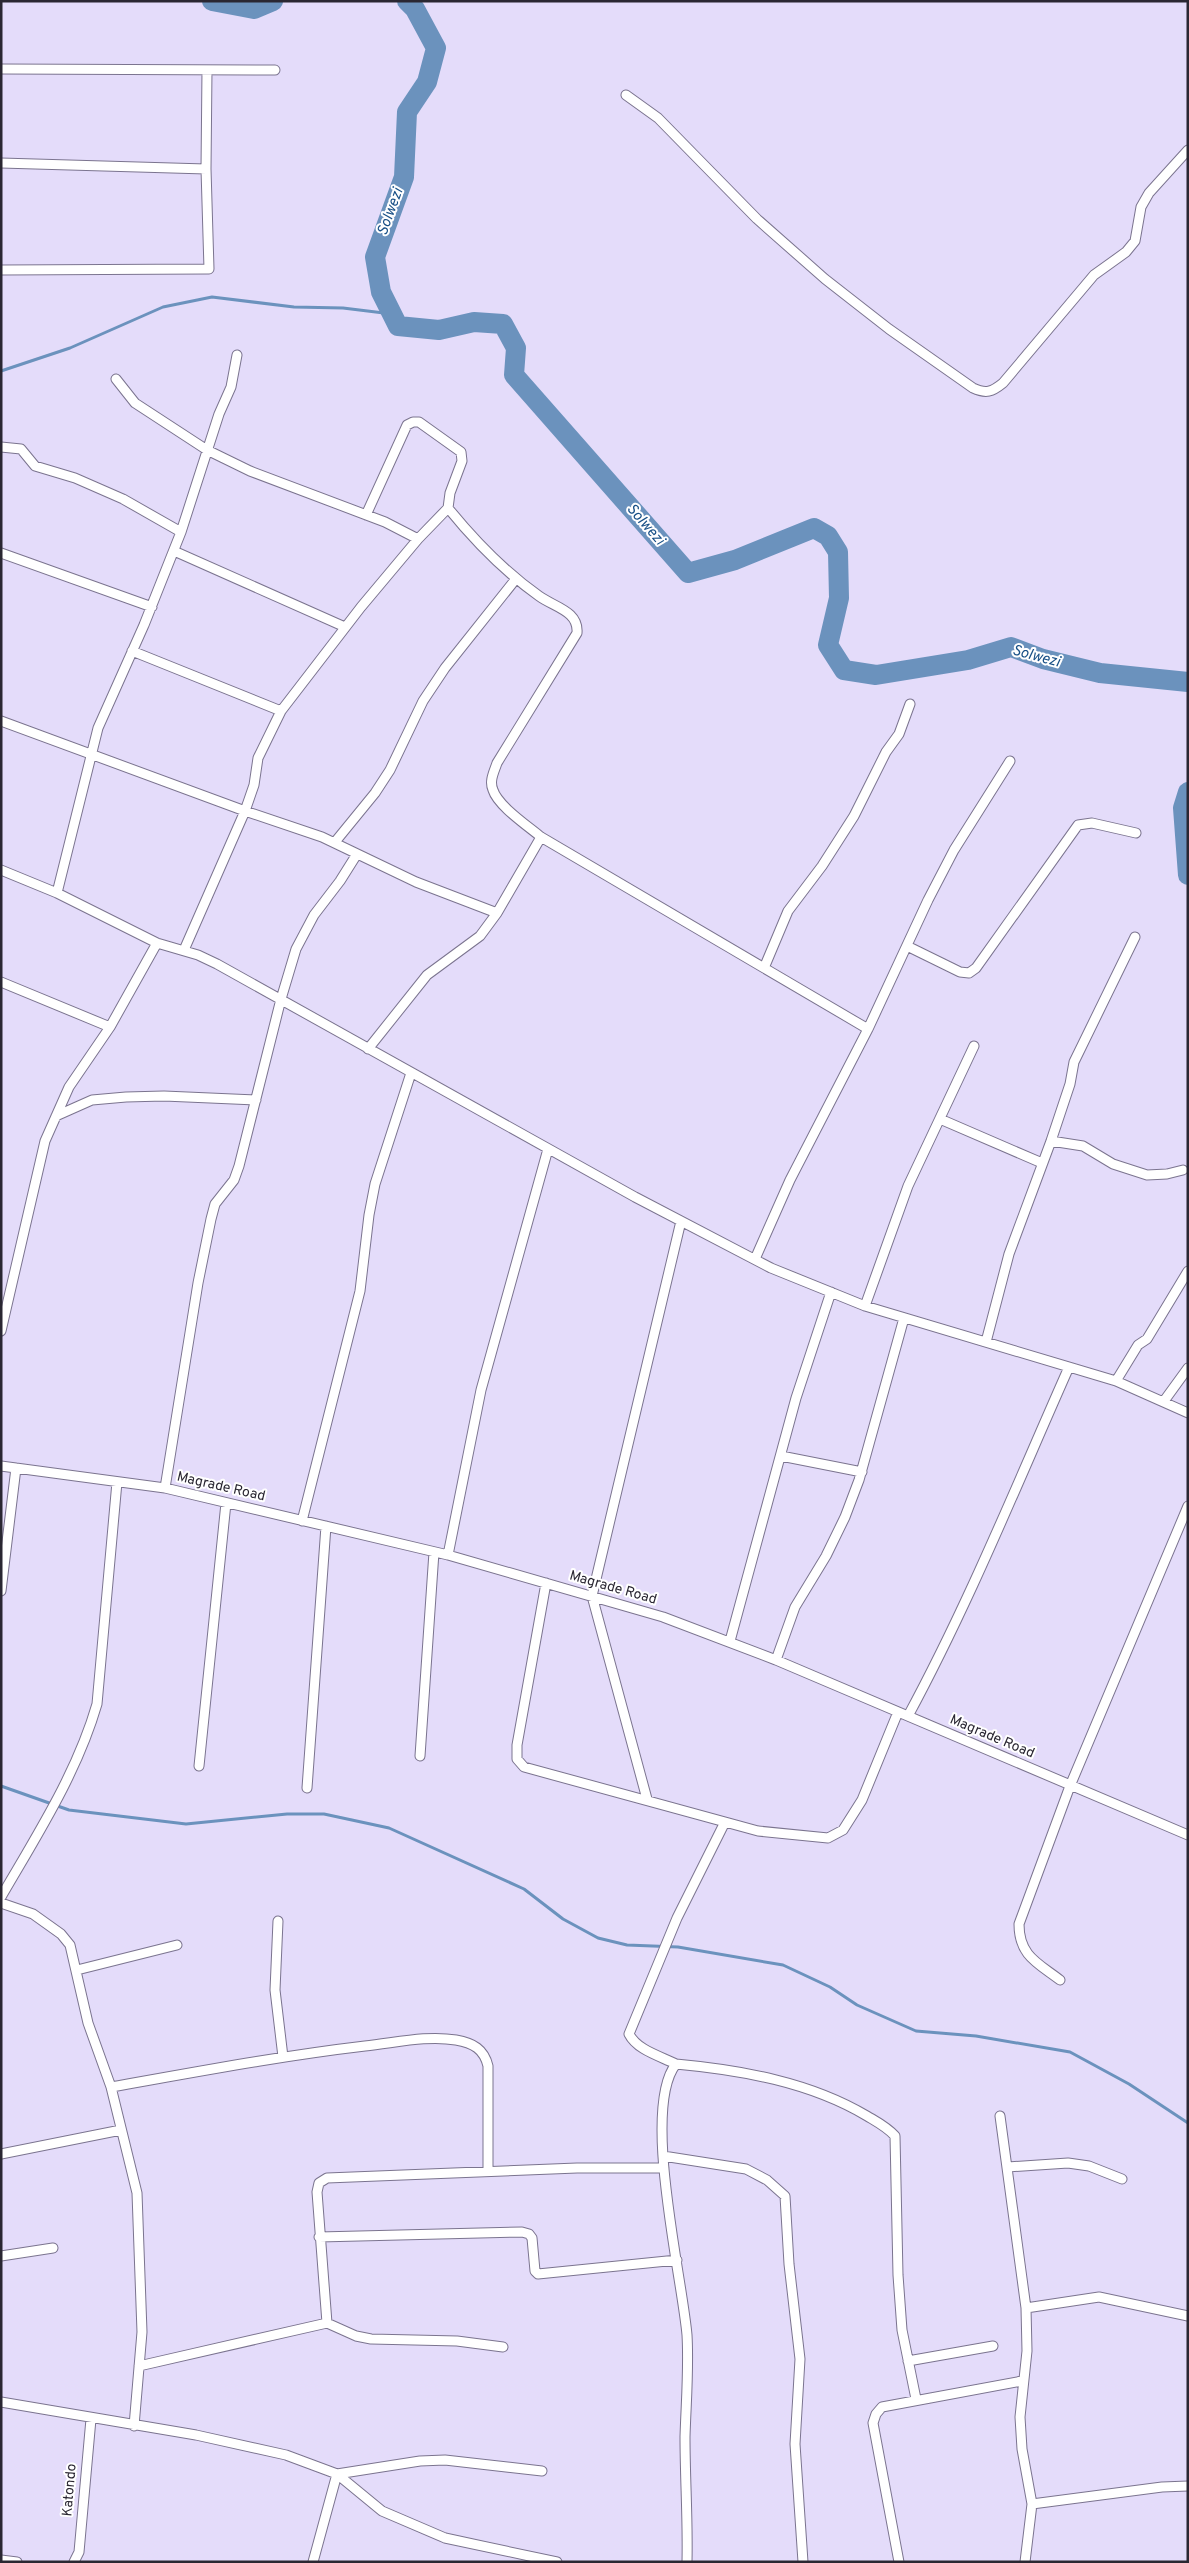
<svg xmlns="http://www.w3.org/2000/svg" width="1189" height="2563" font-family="Overpass,sans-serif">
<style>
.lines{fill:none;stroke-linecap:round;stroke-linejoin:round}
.stream{stroke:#6b92bd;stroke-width:3}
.river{stroke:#6b92bd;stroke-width:20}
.street-casing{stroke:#7b748f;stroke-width:11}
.street{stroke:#fff;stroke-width:9}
.labels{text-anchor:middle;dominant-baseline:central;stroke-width:4;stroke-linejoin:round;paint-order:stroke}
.street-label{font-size:14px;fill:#2a2732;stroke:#fff}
.water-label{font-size:15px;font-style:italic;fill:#174f86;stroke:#fff}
</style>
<rect width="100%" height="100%" fill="#e4dcfa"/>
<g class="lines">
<!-- stream -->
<path class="stream" d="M1 371 70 348 163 307 212 297 294 307 343 308 392 314
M1 1786 69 1810 186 1824 287 1814H324L389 1828 524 1889 563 1919 598 1938 627 1945 678 1947 783 1965 830 1987 857 2005 916 2031 976 2036 1070 2052 1129 2084 1188 2123"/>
<!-- river -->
<path class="river" d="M212 1 254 9 273 1
M407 1 415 9 436 48 427 82 407 112 404 177 375 257 381 292 398 326 439 330 474 322 503 324 516 348 514 375 688 573 735 560 814 528 828 536 838 552 839 598 828 645 844 670 876 675 968 660 1011 647 1043 659 1100 673 1188 682
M1188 792 1183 808 1188 875"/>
<defs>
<path id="street" d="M1 69 275 70
M626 95 658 118 757 219 825 279 889 329 973 388C986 394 992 392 1003 383L1094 275 1126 252 1135 241 1141 207 1149 193 1188 150
M1 163 206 169
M1 270 209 269 206 169 207 70
M116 379 135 403 207 450 250 471 385 522 418 539
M1 447 21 449 35 466 75 478 123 499 181 532
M448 508C474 540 505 572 539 596 554 607 579 611 577 633L497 763C494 772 489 781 493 790 498 806 528 826 541 837L868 1029
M174 551 345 627
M1 553 152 607
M132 651 281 711
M1 721 245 811 322 837 416 882 497 913
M335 842 375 793 390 770 423 701 445 668 515 580
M1 870 57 893 157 943 198 955 217 964 635 1197 771 1268 865 1306 1116 1381 1188 1413
M57 893 98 728 144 625 181 532 219 414 231 387 237 355
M907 946 960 972 969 973 976 968 1078 825 1092 823 1136 833
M184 950 245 811 254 785 258 758 281 711 361 607 418 539 448 508 450 493 462 461 461 452 419 422H413L407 425 366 515
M764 968 788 911 822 866 854 816 886 752 899 734 910 704
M1 982 110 1027
M368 1049 427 975 480 936 497 913 541 837
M56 1116 92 1100 126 1097 164 1096 256 1100
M940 1119 1042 1163
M1051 1141 1083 1146 1113 1164 1147 1175 1167 1174 1183 1170
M755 1259 790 1180 868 1029 928 900 954 850 1010 761
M865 1306 908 1186 974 1046
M1 1331 45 1141 69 1087 110 1027 157 943
M986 1342 1009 1254 1051 1141 1070 1084 1074 1062 1135 937
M1116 1381 1138 1345 1147 1339 1188 1271
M1164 1401 1188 1368
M781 1456 862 1472
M1 1466 165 1488 448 1555 663 1617 776 1660 1188 1835
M165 1488 198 1283 211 1219 215 1204 234 1180 239 1166 281 999 296 949 314 915 340 881 357 854
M302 1521 360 1291 369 1215 375 1184 411 1073
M448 1555 481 1390 548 1149
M546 1583 517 1745V1759L524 1767 758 1831 828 1838 843 1830 862 1800 898 1712
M1 1591 16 1468
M730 1641 796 1398 831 1292
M776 1660 795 1607 826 1556 845 1517 859 1480 904 1318
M908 1716C969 1603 1017 1484 1069 1367
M420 1756 434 1552
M199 1766 226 1503
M307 1788 326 1526
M647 1799 592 1596 681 1221
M1 1897C37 1835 77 1773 97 1704L117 1482
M1 1903 33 1914 61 1934 70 1945 88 2023 111 2087 137 2193 142 2332 134 2426
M278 1921 275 1990 283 2057
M77 1970 177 1945
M1060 1980C1038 1963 1019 1956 1019 1924L1070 1786 1188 1506
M676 2064C660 2056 637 2050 629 2034L677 1918 725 1822
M111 2087C196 2072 280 2056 365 2046 395 2043 427 2035 456 2040 473 2043 484 2049 488 2066V2171
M1000 2116 1026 2308 1027 2351 1020 2417 1022 2449 1032 2504 1025 2562
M1 2154 121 2130
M663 2156 746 2169 767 2180 785 2196 789 2264 800 2359 795 2444 803 2562
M1008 2167 1068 2163 1089 2166 1122 2179
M319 2237 522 2232 529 2234 532 2238 535 2271 538 2274 677 2260
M1 2256 53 2248
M1026 2308 1099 2297 1188 2316
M503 2347 457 2341 371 2339 356 2336 327 2323 317 2192 319 2183 327 2178 577 2168H664
M908 2361 993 2346
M139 2366 327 2323
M1 2402 196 2435 286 2455 337 2474 382 2511 445 2538 557 2562
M1032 2504 1162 2487 1188 2486
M1 2560 17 2562
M74 2562 79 2552 91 2419
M313 2562 337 2474 420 2461 445 2460 542 2471
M687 2562C688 2520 685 2479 685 2437 686 2403 689 2369 687 2335 682 2276 641 2108 676 2064 741 2070 810 2082 867 2116 877 2122 887 2127 895 2136L898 2275 902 2330 916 2399
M899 2562 873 2423 876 2414 882 2407 1022 2381"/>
</defs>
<!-- street casing -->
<use href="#street" class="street-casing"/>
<!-- street -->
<use href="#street" class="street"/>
</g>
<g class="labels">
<!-- street labels -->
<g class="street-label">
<text transform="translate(221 1487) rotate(13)">Magrade Road</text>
<text transform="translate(613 1588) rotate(16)">Magrade Road</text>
<text transform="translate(992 1737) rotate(23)">Magrade Road</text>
<text transform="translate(70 2490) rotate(-85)">Katondo</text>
</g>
<!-- water labels -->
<g class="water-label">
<text transform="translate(391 212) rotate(-70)">Solwezi</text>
<text transform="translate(645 525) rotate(49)">Solwezi</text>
<text transform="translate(1036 657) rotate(15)">Solwezi</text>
</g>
</g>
<!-- border -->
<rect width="1189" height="2563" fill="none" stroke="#2a2732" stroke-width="5"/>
</svg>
